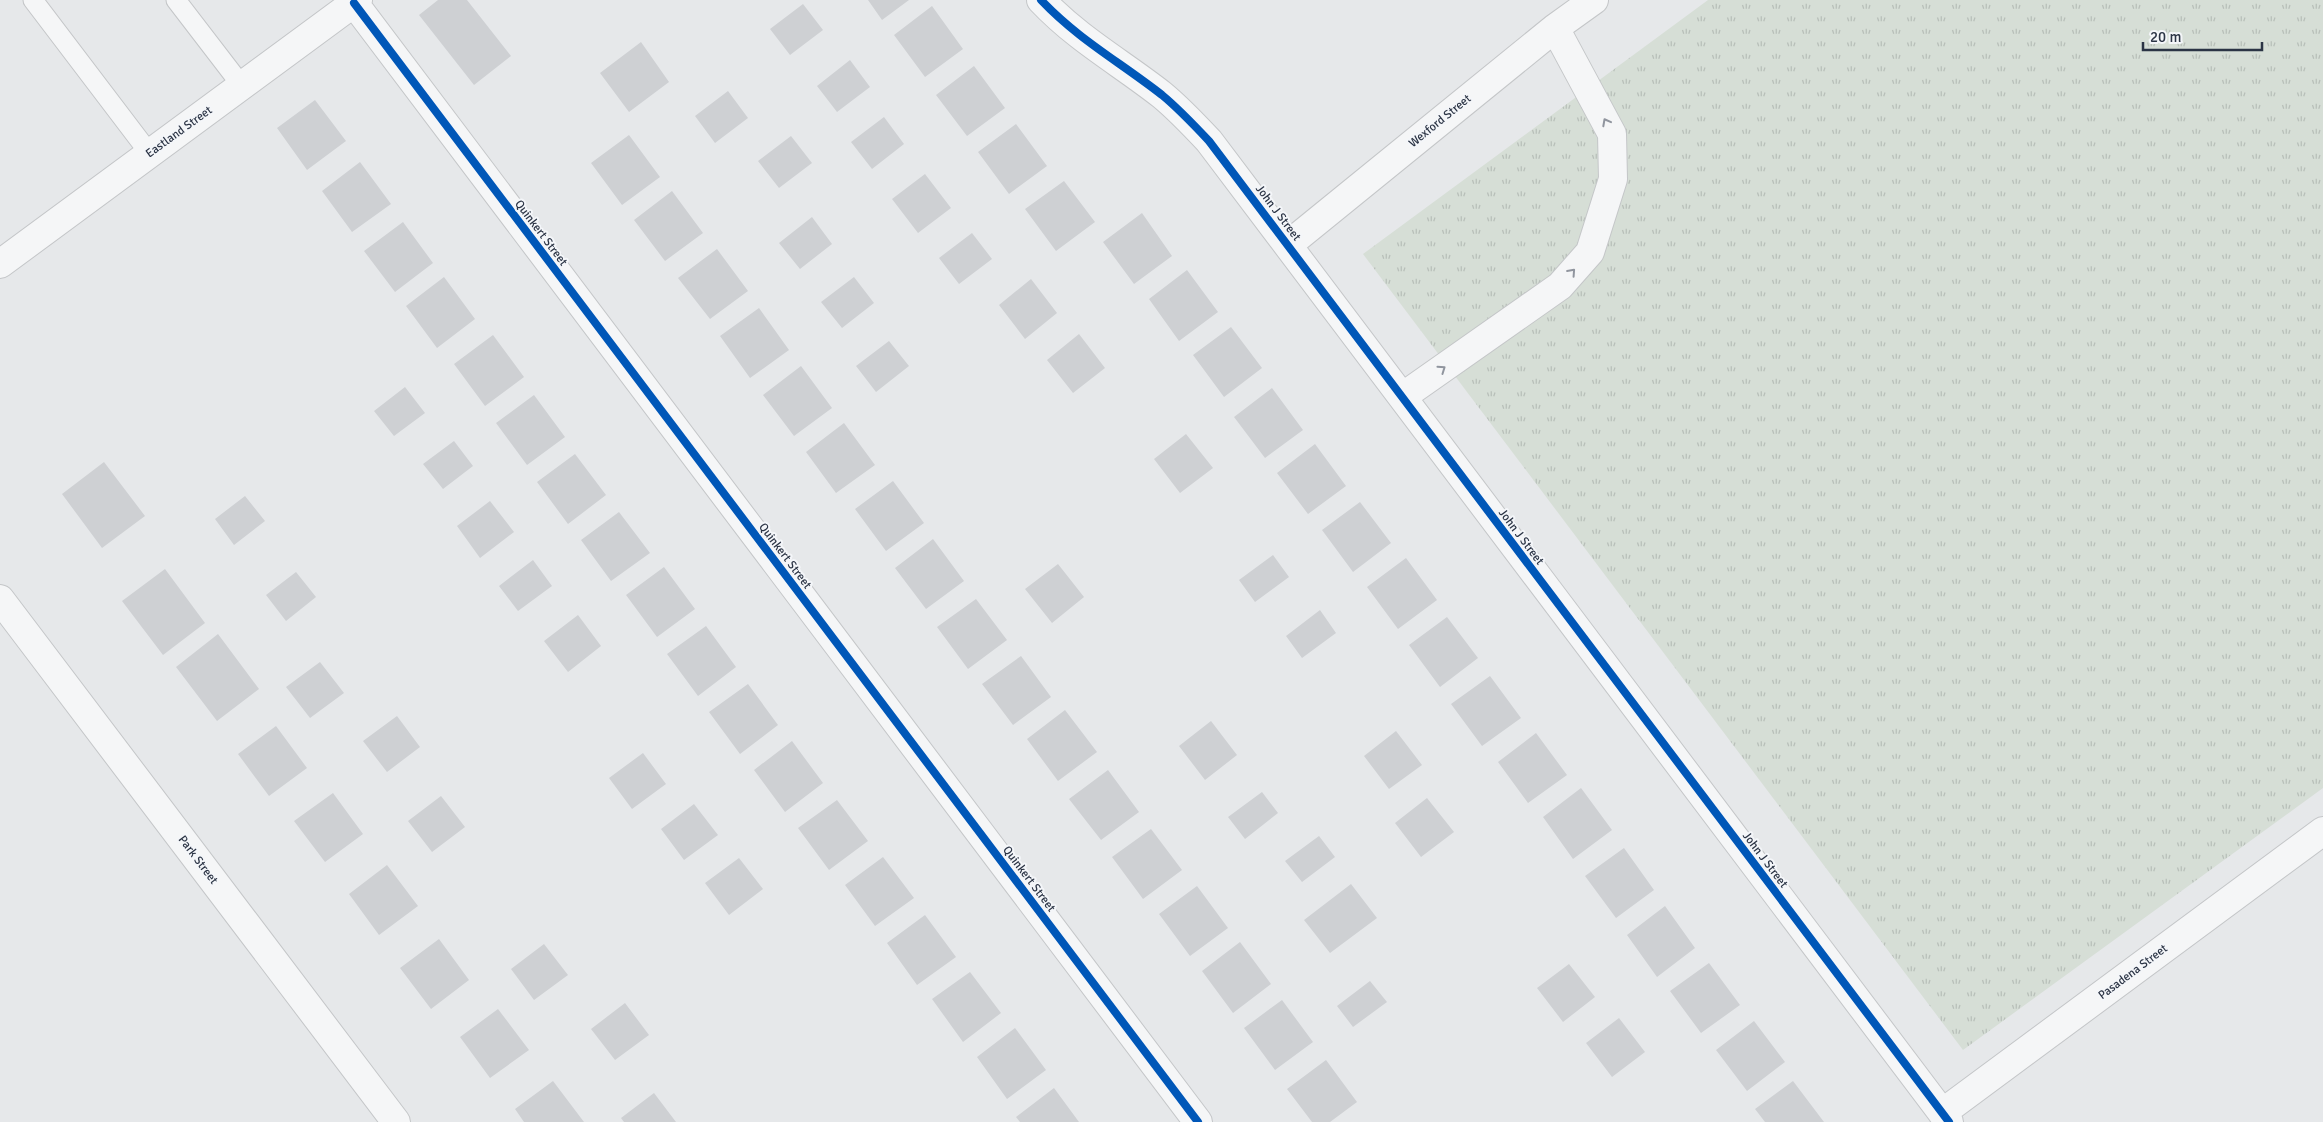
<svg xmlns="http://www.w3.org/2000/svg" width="2323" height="1122" font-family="Signika,sans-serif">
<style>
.grass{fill:url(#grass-tufts)}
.building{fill:#ced0d3}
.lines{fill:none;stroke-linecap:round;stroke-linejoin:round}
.lane-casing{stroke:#c4c6c8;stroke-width:21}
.street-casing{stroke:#c4c6c8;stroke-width:30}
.lane{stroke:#f5f6f7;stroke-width:19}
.street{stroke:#f5f6f7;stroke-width:28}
.cycleway-casing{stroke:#f4f6f9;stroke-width:11}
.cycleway{stroke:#0057b8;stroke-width:8}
.oneway{stroke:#90959e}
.labels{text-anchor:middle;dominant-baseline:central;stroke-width:4;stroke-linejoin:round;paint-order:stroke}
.street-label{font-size:12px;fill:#2b3445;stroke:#f4f6f9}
</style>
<defs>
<pattern id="grass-tufts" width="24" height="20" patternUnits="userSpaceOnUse" patternTransform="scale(1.25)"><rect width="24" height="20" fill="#d6ded6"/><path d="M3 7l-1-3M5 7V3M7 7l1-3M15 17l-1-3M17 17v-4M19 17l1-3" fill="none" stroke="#b8bfb9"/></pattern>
</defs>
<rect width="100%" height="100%" fill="#e6e8ea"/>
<!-- grass -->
<path class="grass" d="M1708 0H2323V788L1963 1050 1363 254Z"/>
<!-- building -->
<path class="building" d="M438 0H467L511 56 474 85 419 15Z
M868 0H909L882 20Z
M803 4 823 30 790 55 770 29Z
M932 6 963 49 925 77 894 35Z
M641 42 669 82 629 112 600 73Z
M850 60 870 87 837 112 817 86Z
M974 66 1005 108 967 136 936 95Z
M728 91 748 118 715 143 695 116Z
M315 100 346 141 307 170 277 128Z
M884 117 904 144 872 169 851 142Z
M1016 124 1047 166 1009 194 978 152Z
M629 135 660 177 622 205 591 163Z
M791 136 812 163 779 188 758 161Z
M360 162 391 204 352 232 322 191Z
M925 174 951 208 918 233 892 199Z
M1064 181 1095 222 1056 251 1025 209Z
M672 191 703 233 665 261 634 220Z
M1142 213 1172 256 1134 284 1103 242Z
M812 217 832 244 800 269 779 243Z
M403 222 433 263 395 292 364 251Z
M972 233 992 259 959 284 939 258Z
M717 249 748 291 710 319 678 278Z
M1187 270 1218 312 1179 341 1149 299Z
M444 277 475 319 437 348 406 306Z
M854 277 874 303 842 328 821 302Z
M1031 279 1057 313 1025 339 999 305Z
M759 308 789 350 750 378 720 336Z
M1231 327 1262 368 1224 397 1193 355Z
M1079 334 1105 368 1073 393 1047 360Z
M493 335 524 377 485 406 454 364Z
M889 341 909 366 876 392 856 366Z
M801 366 832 408 794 436 763 395Z
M405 387 425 413 394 436 374 411Z
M1272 388 1303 430 1265 458 1234 417Z
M534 395 565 437 527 465 496 423Z
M844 423 875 465 836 493 806 452Z
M1186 434 1213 468 1180 493 1154 459Z
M454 441 473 466 443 489 423 464Z
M1315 444 1346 486 1308 514 1277 473Z
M575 454 606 495 568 524 537 482Z
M104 462 145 516 102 548 62 494Z
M893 481 924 523 886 551 855 509Z
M245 496 265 521 234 545 215 519Z
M490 501 514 532 480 558 457 526Z
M1360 502 1391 543 1353 572 1322 530Z
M619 512 650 553 611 581 581 540Z
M933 539 964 581 926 609 895 568Z
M1273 555 1289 577 1255 602 1239 580Z
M1406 558 1437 600 1398 629 1367 587Z
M533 560 552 586 518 611 499 586Z
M1058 564 1084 597 1052 623 1025 589Z
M664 567 695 609 657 637 626 595Z
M165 569 205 623 163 655 122 601Z
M296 572 316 597 286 621 266 595Z
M976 599 1007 640 968 669 937 627Z
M1320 610 1336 633 1302 658 1286 636Z
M578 615 601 646 568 672 544 641Z
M1447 617 1478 658 1440 687 1409 645Z
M706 626 736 667 698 696 667 654Z
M218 634 259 689 217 721 176 667Z
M1021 656 1051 697 1013 725 982 684Z
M320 662 344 693 310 718 286 687Z
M1490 676 1521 718 1482 746 1451 704Z
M748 684 778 725 740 754 709 712Z
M1065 710 1097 752 1058 781 1027 739Z
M397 716 420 747 387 772 363 741Z
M1211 721 1237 755 1205 780 1179 746Z
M276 726 307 768 269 796 238 754Z
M1396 731 1422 765 1389 789 1364 756Z
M1536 733 1567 775 1528 803 1498 762Z
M792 741 823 783 785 812 754 770Z
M643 753 666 784 632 809 609 778Z
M1108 770 1139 812 1101 840 1069 799Z
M1581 788 1612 830 1573 859 1543 817Z
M1262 792 1278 813 1245 839 1228 817Z
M333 793 363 834 325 862 294 821Z
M441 796 465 827 432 852 408 821Z
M1427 798 1454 832 1421 857 1395 823Z
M837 800 868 841 829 870 798 828Z
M694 804 718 835 684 860 661 829Z
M1151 829 1182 870 1143 899 1112 857Z
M1319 836 1335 857 1302 882 1285 861Z
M1624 848 1654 890 1616 918 1585 876Z
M883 857 914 898 875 926 845 885Z
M739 858 763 889 729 915 705 883Z
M387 865 418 906 379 935 349 894Z
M1351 884 1377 918 1330 953 1304 920Z
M1197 886 1228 928 1190 956 1159 914Z
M1665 906 1695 948 1657 977 1627 935Z
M925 915 956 957 917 985 887 943Z
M439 939 469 980 431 1009 400 968Z
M1240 942 1271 984 1233 1013 1202 971Z
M544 944 568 975 534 1000 511 969Z
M1709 963 1740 1005 1701 1033 1670 991Z
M1569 964 1595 997 1563 1022 1537 988Z
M970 972 1001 1013 963 1042 932 999Z
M1370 981 1387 1002 1353 1027 1337 1006Z
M1282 1000 1313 1042 1275 1070 1244 1028Z
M625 1003 649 1035 615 1060 591 1029Z
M498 1009 529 1050 490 1078 460 1037Z
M1619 1018 1645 1052 1612 1077 1586 1043Z
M1754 1021 1785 1062 1747 1091 1716 1050Z
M1015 1028 1046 1070 1007 1099 977 1057Z
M1326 1060 1357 1102 1330 1122H1312L1287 1089Z
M553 1081 584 1122H524L515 1109Z
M1793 1081 1824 1122H1765L1755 1109Z
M1054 1088 1079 1122H1020L1016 1117Z
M654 1093 676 1122H624L621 1118Z"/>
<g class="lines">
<defs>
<path id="lane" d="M33 0 150 154
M176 0 242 86"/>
<path id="street" d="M1041 0C1079 40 1120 62 1162 95 1179 109 1194 125 1209 141L1949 1122
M354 3 1198 1122
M1288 245 1555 28 1594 0
M0 264 358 0
M1402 397 1560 286 1590 252 1613 179 1612 134 1555 28
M0 599 396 1122
M1942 1113 2323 831"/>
</defs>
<!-- lane casing -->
<use href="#lane" class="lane-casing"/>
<!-- street casing -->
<use href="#street" class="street-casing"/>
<!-- lane -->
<use href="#lane" class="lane"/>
<!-- street -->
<use href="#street" class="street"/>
<defs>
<path id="cycleway" d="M1041 0C1079 40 1120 62 1162 95 1179 109 1194 125 1209 141L1949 1122
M354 3 1198 1122"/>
</defs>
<!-- cycleway casing -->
<use href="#cycleway" class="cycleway-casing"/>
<!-- cycleway -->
<use href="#cycleway" class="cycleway"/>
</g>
<!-- one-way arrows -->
<defs><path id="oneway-chevron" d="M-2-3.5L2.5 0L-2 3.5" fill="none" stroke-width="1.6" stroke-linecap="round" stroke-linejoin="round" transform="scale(1.25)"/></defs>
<g class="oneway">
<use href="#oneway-chevron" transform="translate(1606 122) rotate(-118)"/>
<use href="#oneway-chevron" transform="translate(1572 272) rotate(-48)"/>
<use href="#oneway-chevron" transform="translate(1442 369) rotate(-35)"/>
</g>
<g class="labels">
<!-- street labels -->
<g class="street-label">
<text transform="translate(1440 121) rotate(-39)">Wexford Street</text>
<text transform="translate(179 132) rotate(-36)">Eastland Street</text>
<text transform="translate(1278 213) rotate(53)">John J Street</text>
<text transform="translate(541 233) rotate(53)">Quinkert Street</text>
<text transform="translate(1521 537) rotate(53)">John J Street</text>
<text transform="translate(785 556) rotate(53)">Quinkert Street</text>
<text transform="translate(198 860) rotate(53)">Park Street</text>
<text transform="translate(1765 860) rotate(53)">John J Street</text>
<text transform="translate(1029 879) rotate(53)">Quinkert Street</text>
<text transform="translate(2133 972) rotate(-37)">Pasadena Street</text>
</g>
</g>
<!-- scale -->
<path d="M2143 42v8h119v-8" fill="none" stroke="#2b3445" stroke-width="2.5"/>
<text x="2150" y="42" font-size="15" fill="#2b3445" stroke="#f4f6f9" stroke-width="4" paint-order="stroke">20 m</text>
</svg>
